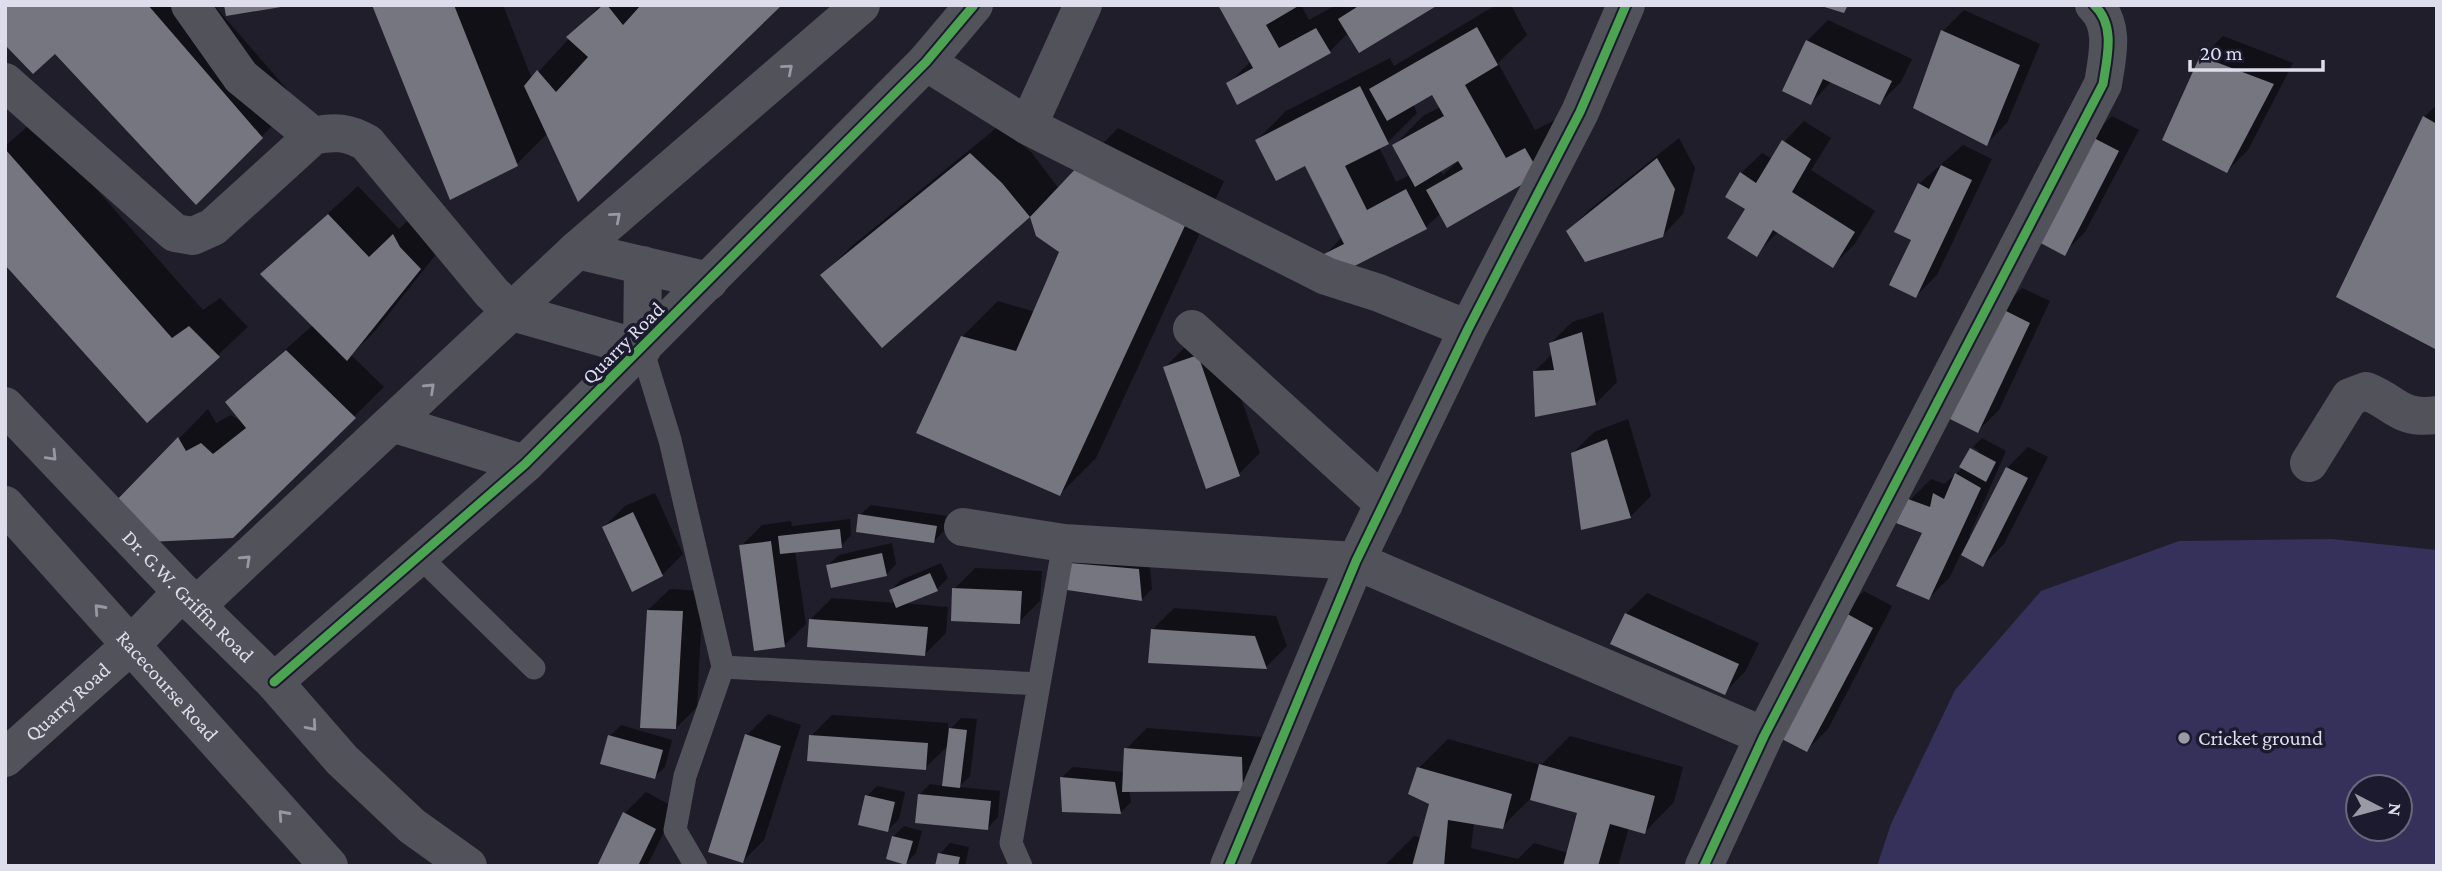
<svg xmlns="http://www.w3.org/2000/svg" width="2442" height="871" font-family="'Crimson Pro',serif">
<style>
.green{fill:#35315a;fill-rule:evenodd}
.shadow{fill:#0007;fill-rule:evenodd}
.building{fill:#767681}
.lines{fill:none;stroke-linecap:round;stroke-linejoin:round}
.service{stroke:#52525a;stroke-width:23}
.minor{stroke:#52525a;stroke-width:38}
.tertiary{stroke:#52525a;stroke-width:38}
.secondary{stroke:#52525a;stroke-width:38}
.cycleway-casing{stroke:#1b1a2e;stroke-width:13}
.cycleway{stroke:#4ca352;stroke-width:9}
.oneway{stroke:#9898a2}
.poi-dot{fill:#9a9aa7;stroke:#1b1a2e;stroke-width:2.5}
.labels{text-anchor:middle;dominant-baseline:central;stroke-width:7;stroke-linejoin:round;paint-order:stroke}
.street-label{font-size:21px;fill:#ddddeb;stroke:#1b1a2e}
.poi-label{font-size:21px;fill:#ddddeb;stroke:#1b1a2e;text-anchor:start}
</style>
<rect width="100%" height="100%" fill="#1f1e2a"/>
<!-- green -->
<path class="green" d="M2332 539 2437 550V866H1877L1891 824 1955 690 2041 591 2179 541ZM2358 787H2400V829H2358Z"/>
<!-- shadow -->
<path class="shadow" d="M5 5H214L297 101 196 202 55 52Z
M374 5H503L532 79 600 5H779L548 133 517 164Z
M1220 5H1301L1309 20 1336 5H1349L1351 8 1354 5H1434L1348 33 1330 51 1228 84 1251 61Z
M1496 5H1511L1527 35 1498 63 1535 130 1555 120 1568 144 1441 213 1425 228 1326 254 1342 237 1306 164 1257 140 1286 111 1390 58 1394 66ZM1432 93 1440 107 1423 116 1394 146 1410 175 1396 182 1379 147 1388 142 1417 113 1413 104ZM1458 161 1443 175 1440 170Z
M1964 10 2040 44 2007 123 1986 144 1943 31Z
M1828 20 1912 59 1901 82 1880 103 1832 81 1811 103 1807 41Z
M2223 36 2293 63 2248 150 2227 171 2202 57Z
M2437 105V348L2424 117Z
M2112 116 2139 130 2085 232 2064 253 2091 137Z
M35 120 203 310 220 298 248 327 147 421 5 262V146Z
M1804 121 1831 138 1811 170 1875 211 1854 245 1833 265 1779 231 1756 254 1747 209 1741 173 1762 153 1772 159 1784 142Z
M1000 125 1032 153 1059 189 1118 128 1224 181 1096 458 1060 494 962 337 998 301 1035 312 1061 252 1037 235 1031 216 882 345 822 275 852 246Z
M1679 138 1695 168 1683 214 1662 236 1568 231 1589 210Z
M1963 145 1992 159 1937 275 1916 296 1914 239 1919 184Z
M358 186 399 229 423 206 449 238 376 330 351 355 384 387 232 536 113 506 208 409 216 423 231 415 246 425 227 402 313 325 262 274Z
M2022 288 2050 301 1999 410 1978 431 2002 309Z
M1603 312 1617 382 1596 403 1535 371 1553 353 1551 343 1572 322Z
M1219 335 1260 453 1239 474 1207 486 1165 367 1186 346Z
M1628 419 1651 496 1630 517 1573 453 1594 432Z
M1982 438 2006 451 1969 536 1972 537 2007 468 2028 447 2048 457 2004 544 1983 565 1961 553 1950 577 1929 598 1925 533 1899 522 1910 500 1931 479 1944 484 1956 474 1979 451 1973 447Z
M655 493 683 554 662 575 604 527 625 506Z
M871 505 947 516 944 531 934 541 860 515Z
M850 519 851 535 841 546 795 551 806 624 785 645 741 546 762 525 791 521 792 526Z
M892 543 896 564 886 575 828 565 839 555Z
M1082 554 1149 559 1152 589 1142 599 1071 564Z
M941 563 948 578 937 589 901 603 948 607 946 633 925 654 811 619 832 598 896 603 891 590 901 580Z
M975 568 1042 571 1040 601 1019 622 954 589Z
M670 589 703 591 697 707 676 728 648 610Z
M1864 591 1892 606 1828 729 1807 750 1843 612Z
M1647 593 1759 643 1745 672 1724 693 1626 614Z
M1174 608 1276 616 1287 646 1266 667 1153 629Z
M768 714 801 725 764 840 743 861 747 735Z
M832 715 948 723V731L961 718 977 719 970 776 959 787 1000 791 998 817 988 828 919 795 930 784 944 786 949 745 925 768 811 736Z
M621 725 672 740 665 767 654 777 610 736Z
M1147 728 1262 737 1242 789 1129 790 1131 802 1121 812 1063 811 1062 777 1073 767 1124 772 1126 749Z
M1570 736 1683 767 1674 802 1645 832 1629 827 1618 866H1384L1414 836 1422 838 1431 803 1419 768 1448 739 1541 765ZM1531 798 1579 812 1568 853 1534 843 1518 859 1471 848 1474 823 1502 827Z
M877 786 905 792 899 819 888 830 867 796Z
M646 792 676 808 647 866H599L625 813Z
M904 826 922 831 916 853 906 863 893 837Z
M950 843 969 847 965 866H937L940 854Z"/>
<!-- building -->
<path class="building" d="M5 5H148L263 138 196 205 55 54 33 74 5 45Z
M224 5H281V7L226 16Z
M372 5H454L518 166 450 200Z
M603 5H607L623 25 641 5H782L578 202 524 86 537 70 556 92 588 57 566 37Z
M1218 5H1300L1266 25 1279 48 1316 28 1331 53 1237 105 1226 83 1253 68Z
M1360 5H1438L1359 53 1338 19Z
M1818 5H1848L1844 13Z
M1477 27 1498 65 1465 85 1506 158 1525 148 1540 174 1447 228 1426 190 1463 169 1458 161 1415 187 1392 145 1444 116 1432 95 1387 121 1369 89Z
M1941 30 2020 65 1987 146 1913 108Z
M1806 40 1892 81 1880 105 1823 79 1811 105 1782 91Z
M2200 56 2274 84 2227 173 2162 140Z
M1360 86 1389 144 1345 166 1367 210 1406 189 1427 229 1335 276 1324 254 1344 244 1305 166 1276 181 1255 140Z
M2423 116 2437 124V350L2336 297Z
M2090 136 2119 151 2065 256 2035 240Z
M1782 140 1811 159 1792 192 1855 232 1833 268 1773 230 1757 257 1727 238 1745 209 1725 197 1740 172 1756 183Z
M5 149 172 338 189 326 220 357 147 423 5 265Z
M970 153 1002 183 1030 217 882 348 820 275Z
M1657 158 1675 189 1663 237 1585 262 1566 231Z
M1081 163 1189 217 1060 496 916 433 961 336 1016 351 1059 252 1036 236 1030 217Z
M1941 165 1972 180 1916 298 1889 285 1911 240 1894 232 1918 183 1929 189Z
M328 214 369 257 393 234 400 247 421 269 347 361 260 274Z
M2000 308 2030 323 1978 433 1948 418Z
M1582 332 1596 405 1535 417 1533 371 1554 370 1549 343Z
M286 350 356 418 233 538 148 542 111 506 178 437 186 451 201 443 213 454 246 428 225 402Z
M1198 355 1240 476 1206 489 1163 367Z
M1607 439 1631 518 1581 530 1571 453Z
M1970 448 1996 462 1986 482 1959 467Z
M2006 467 2028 478 1983 567 1961 555Z
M1955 473 1981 488 1929 600 1896 586 1922 533 1896 523 1908 499 1930 507 1933 493 1944 499Z
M633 512 663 576 632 592 602 527Z
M858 514 937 526 934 543 856 532Z
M840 529 842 548 780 554 778 536Z
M771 541 785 647 754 651 739 545Z
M882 553 887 576 831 588 826 565Z
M1070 563 1139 569 1142 601 1067 590Z
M930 573 938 591 896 608 889 590Z
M952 588 1022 591 1020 624 951 621Z
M647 610 683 611 676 729 640 728Z
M1842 611 1873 628 1807 752 1776 736Z
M1625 613 1739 664 1725 695 1610 644Z
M809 619 928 627 925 656 807 647Z
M1151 629 1255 636 1267 669 1148 663Z
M949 728 967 730 960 788 942 786Z
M745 734 781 746 743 863 708 852Z
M608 735 663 750 655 779 600 764Z
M809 735 928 743 926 770 807 761Z
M1124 748 1242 757 1243 791 1122 792Z
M1539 764 1655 796 1645 834 1610 824 1598 866H1563L1577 813 1530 800Z
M1417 767 1512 794 1503 829 1448 820 1444 866H1412L1429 804 1408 794Z
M1060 777 1115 782 1121 814 1062 812Z
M918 794 991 801 988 830 915 823Z
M865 795 895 802 888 832 858 825Z
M623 812 656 829 638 866H597Z
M892 836 913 841 906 865 886 859Z
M938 853 960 857 958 866H935Z"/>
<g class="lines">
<!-- service -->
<path class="service" d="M642 349 670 440 723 667 1039 684
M419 556 534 668
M696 866 675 830 685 776 723 667
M1021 866 1011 843 1064 543"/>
<!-- minor -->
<path class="minor" d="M190 5 241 77 313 136
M926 62 1028 126 1326 276 1379 293 1468 329
M5 82 175 233 193 236 213 227 313 136C334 131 348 132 367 143L492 293 512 312 642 349 643 265
M1028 126 1083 5
M577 250 709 281
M1192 329 1384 504
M392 423 525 464
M2309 463 2350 397 2366 391C2397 403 2398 420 2437 415
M963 527 1064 543 1356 561 1764 736
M1229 866 1356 561 1468 329 1580 112 1626 5
M1704 866 1764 736 2103 84C2107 58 2116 25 2094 5"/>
<!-- tertiary -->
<path class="tertiary" d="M196 606 577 250 861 5
M274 682 525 464 926 62 974 5"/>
<!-- secondary -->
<g class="secondary">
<path id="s1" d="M5 406 182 592 274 682 342 760 412 826 468 866"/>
<path id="s2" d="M5 505 329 866"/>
<path id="s3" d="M5 758 131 645 182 592"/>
</g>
<defs>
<path id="cycleway" d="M274 682 525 464 926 62 974 5
M1229 866 1356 561 1468 329 1580 112 1626 5
M1704 866 1764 736 2103 84C2107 58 2116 25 2094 5"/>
</defs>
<!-- cycleway casing -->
<use href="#cycleway" class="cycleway-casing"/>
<!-- cycleway -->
<use href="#cycleway" class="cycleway"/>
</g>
<!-- one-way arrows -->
<defs><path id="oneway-chevron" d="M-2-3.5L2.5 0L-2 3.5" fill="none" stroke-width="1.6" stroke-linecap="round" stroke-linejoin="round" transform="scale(1.75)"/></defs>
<g class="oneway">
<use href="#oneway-chevron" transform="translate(788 69) rotate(-41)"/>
<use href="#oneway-chevron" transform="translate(616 217) rotate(-41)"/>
<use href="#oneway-chevron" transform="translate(430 388) rotate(-43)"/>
<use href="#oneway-chevron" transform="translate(52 456) rotate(46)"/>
<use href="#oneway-chevron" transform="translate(246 560) rotate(-43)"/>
<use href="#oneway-chevron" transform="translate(99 609) rotate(-132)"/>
<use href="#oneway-chevron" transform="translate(312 726) rotate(49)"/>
<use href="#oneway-chevron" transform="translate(283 815) rotate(-132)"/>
</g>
<!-- markers -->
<circle class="poi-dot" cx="2184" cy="738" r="7"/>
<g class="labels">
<!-- street labels -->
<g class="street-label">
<text transform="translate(623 343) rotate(-45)">Quarry Road</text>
<text stroke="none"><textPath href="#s1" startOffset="264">Dr. G.W. Griffin Road</textPath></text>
<text stroke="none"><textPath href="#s2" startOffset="243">Racecourse Road</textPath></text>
<text stroke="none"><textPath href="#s3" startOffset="84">Quarry Road</textPath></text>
</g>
<!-- poi labels -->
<g class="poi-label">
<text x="2198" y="738">Cricket ground</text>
</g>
</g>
<!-- border -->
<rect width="2442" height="871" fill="none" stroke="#ddddeb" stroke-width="14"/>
<!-- north arrow -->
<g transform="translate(2379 808) rotate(96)"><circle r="33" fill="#1b1a2e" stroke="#69687a" stroke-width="2"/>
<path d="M0-5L12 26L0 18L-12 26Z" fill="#9a9aa7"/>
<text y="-10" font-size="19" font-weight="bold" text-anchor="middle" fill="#ddddeb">N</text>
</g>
<!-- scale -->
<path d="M2190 60v10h133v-10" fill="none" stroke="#ddddeb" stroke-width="3.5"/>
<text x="2200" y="60" font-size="21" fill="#ddddeb" stroke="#1b1a2e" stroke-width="5" paint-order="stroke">20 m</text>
</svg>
